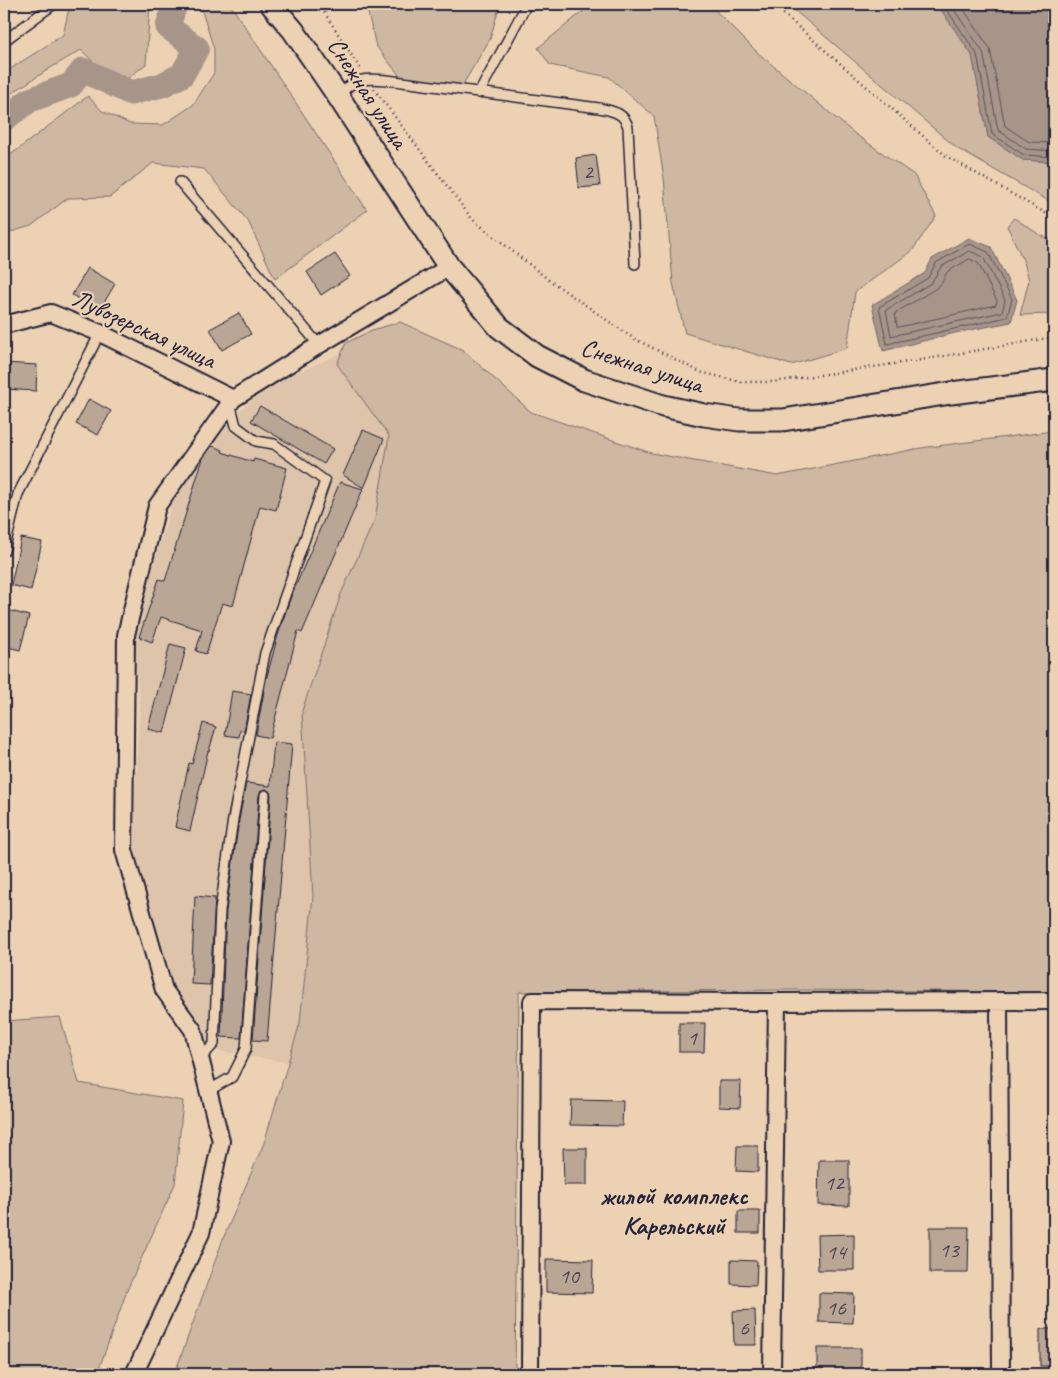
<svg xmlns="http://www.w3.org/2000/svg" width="1058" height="1378" font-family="Caveat,sans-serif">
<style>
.built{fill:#ddc4aa}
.green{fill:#cfb8a2;stroke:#786d6e}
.water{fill:#a7958a;stroke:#72676a}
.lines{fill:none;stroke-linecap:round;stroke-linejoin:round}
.shore{stroke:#57505b;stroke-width:1}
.river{stroke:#a7958a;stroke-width:25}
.building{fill:#baa695;stroke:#22223b}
.service-casing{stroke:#22223b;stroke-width:12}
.minor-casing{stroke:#22223b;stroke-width:20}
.tertiary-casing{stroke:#22223b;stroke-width:25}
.path{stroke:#22223b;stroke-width:2.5;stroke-dasharray:1 4;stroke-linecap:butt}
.service{stroke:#ecd1b3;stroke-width:9}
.minor{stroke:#ecd1b3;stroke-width:16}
.tertiary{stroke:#ecd1b3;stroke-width:21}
.labels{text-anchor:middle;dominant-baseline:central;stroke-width:4.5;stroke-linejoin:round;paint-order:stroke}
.number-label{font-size:22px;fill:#484352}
.street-label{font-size:25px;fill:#22223b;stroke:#ecd1b3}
.neighbourhood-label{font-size:26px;font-weight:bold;fill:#22223b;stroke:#ecd1b3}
</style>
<rect width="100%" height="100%" fill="#ecd1b3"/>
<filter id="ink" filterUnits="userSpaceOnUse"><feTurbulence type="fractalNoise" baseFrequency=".02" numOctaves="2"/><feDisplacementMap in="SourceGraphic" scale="10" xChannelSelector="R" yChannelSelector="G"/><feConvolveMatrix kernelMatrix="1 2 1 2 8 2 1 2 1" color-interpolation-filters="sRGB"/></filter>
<g filter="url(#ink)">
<!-- built -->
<path class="built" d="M342 353 391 429 296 1064 203 1048 166 982 133 846 140 702 133 634 172 504 202 446 235 414 276 382Z"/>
<!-- green -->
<path class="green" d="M70 4H150L146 64 127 79 100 68 81 50 52 67 4 98V73L63 35Z
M212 4H230L367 210 275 279 248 221 204 169 153 163 110 197 68 198 31 226 4 234V160L88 96 102 111 130 124 163 125 193 105 214 73V49L201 8Z
M363 4H500L490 39 462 86 403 80 376 46 367 9Z
M592 4H709L758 53 855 134 914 175 936 216 912 251 855 292 847 348 791 365 685 333 673 283 664 178 654 116 609 77 550 65 538 48Z
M787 4H937L972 55 988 137 1023 160 1054 162V204L958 149Z
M1014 218 1040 235 1054 241V314L1020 315 1029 280 1024 262 1007 226Z
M400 322 463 350 531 412 651 453 777 476 921 448 1054 431V992L791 990 519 992 515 1374H180L176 1370 223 1239 264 1143 300 1023 313 896 302 711 341 594 375 519 389 436 337 364 346 343 372 330Z
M60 1017 79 1083 183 1101 175 1184 128 1288 97 1374H4V1021Z"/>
<!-- water -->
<path class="water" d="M937 4H1054V162L1023 160 988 137 972 55Z
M969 238 991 247 1017 300 1011 322 955 333 883 351 872 305 925 273 932 259Z"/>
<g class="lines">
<!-- shore -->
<path class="shore" d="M943 4 977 54 992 134 1024 155 1054 157
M950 4 983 52 998 130 1026 149 1054 151
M960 4 990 49 1005 126 1029 142 1054 143
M970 244 988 252 1012 299 1007 317 887 344 879 307 928 278 936 263Z
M970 251 983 257 1005 300 1002 312 891 336 886 310 931 283 941 267Z
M970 259 978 263 997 301 996 305 899 327H897L895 313 935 289 941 284 947 272Z"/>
<!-- river -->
<path class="river" d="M4 119 30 100 71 85 83 70 131 93 162 85 182 75 197 48 168 27 175 4"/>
</g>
<!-- building -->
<path class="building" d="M596 155 600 186 579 188 576 158Z
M335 254 350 276 321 295 307 272Z
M88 268 115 284 99 311 72 295Z
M239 313 251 334 222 350 210 329Z
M4 363 37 365 36 391 4 389Z
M89 399 111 411 98 435 76 424Z
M260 406 333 449 324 464 251 421Z
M363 430 384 439 364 488 343 475Z
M212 446 223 450 222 452 253 462 254 459 287 468 276 510 260 506 233 606 222 603 206 654 196 651 202 630 161 617 152 642 139 637 159 579 165 581 203 458Z
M340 482 363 489 302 633 298 631 270 738 256 735 266 680 278 635 290 599Z
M21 538 42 542 31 590 11 585Z
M4 609 29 616 20 650 4 646Z
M170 644 186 648 164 733 148 729Z
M232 691 251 694 244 731 240 730 239 737 225 735Z
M203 723 216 727 209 751H208L190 831 175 827 189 763 192 764Z
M274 742 292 744 267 1041 253 1040 271 795 270 792 266 789 262 790 259 795 241 1038 221 1037 226 911 239 820 246 783 270 786Z
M195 896 215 898 210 985 191 984Z
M679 1023H705L704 1052H679Z
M719 1081H741L740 1108 719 1107Z
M571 1100 623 1101 622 1126 570 1125Z
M737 1146H758V1172L736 1171Z
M563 1148H587V1185H564Z
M819 1160H849V1206L818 1205Z
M738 1211H760V1233H738Z
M930 1227H969L968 1273H930Z
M854 1234V1270H818L817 1235Z
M546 1259 593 1260 592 1293 546 1292Z
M731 1260 757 1261 756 1285 731 1284Z
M819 1293 854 1294 853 1323 819 1322Z
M755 1310 756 1345H734L733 1311Z
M1040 1329H1054V1366H1040Z
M817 1348H861V1374H817Z"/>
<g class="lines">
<defs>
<path id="service" d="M4 41 54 4
M479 93 527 4
M338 96C355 78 364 78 387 80L599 108C612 111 624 112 628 127L635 264
M180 182 319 345
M4 551 18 494 100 333
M200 1059 214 1044 220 910 233 819 265 653 325 481 274 444 256 441 236 426 230 403
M208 1091 232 1077 246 1049 265 795"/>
<path id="minor" d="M4 325 51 313 100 333 233 399
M999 1001 1001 1374
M777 1002 1054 1001
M134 1374 201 1233 221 1141 193 1030 164 990 124 850 126 635 157 506 233 399 319 345 449 267
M530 1374 532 1001 777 1002 772 1374"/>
<path id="tertiary" d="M271 4 293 30 338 96 449 267 499 327 537 356 584 380 663 406 704 415 739 420H783L951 393 1054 380"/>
</defs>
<!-- service casing -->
<use href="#service" class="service-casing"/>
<!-- minor casing -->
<use href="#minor" class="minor-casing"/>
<!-- tertiary casing -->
<use href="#tertiary" class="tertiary-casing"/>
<!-- path -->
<path class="path" d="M319 4 361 70
M772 4 946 156 1054 218
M374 89 472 219 549 280 633 338 700 372 741 382H773L927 359 1054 337"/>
<!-- service -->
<use href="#service" class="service"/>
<!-- minor -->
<use href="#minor" class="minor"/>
<!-- tertiary -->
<use href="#tertiary" class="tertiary"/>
</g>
</g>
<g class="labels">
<!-- number labels -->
<g class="number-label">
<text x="588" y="172">2</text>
<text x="692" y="1038">1</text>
<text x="834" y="1183">12</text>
<text x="949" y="1250">13</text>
<text x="836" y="1252">14</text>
<text x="569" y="1276">10</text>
<text x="836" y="1308">16</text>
<text x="744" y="1328">6</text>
</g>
<!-- street labels -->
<g class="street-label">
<text transform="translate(368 93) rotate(57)">Снежная улица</text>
<text transform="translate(144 329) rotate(25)">Лувозерская улица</text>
<text transform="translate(642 366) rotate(18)">Снежная улица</text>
</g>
<!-- neighbourhood labels -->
<g class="neighbourhood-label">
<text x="674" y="1195">жилой комплекс<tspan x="674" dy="30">Карельский</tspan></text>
</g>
</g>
<!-- margin -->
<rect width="1058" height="1378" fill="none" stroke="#ecd1b3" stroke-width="20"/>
<rect x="10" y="10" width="1038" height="1358" fill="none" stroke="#22223b" stroke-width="2" filter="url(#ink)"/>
</svg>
